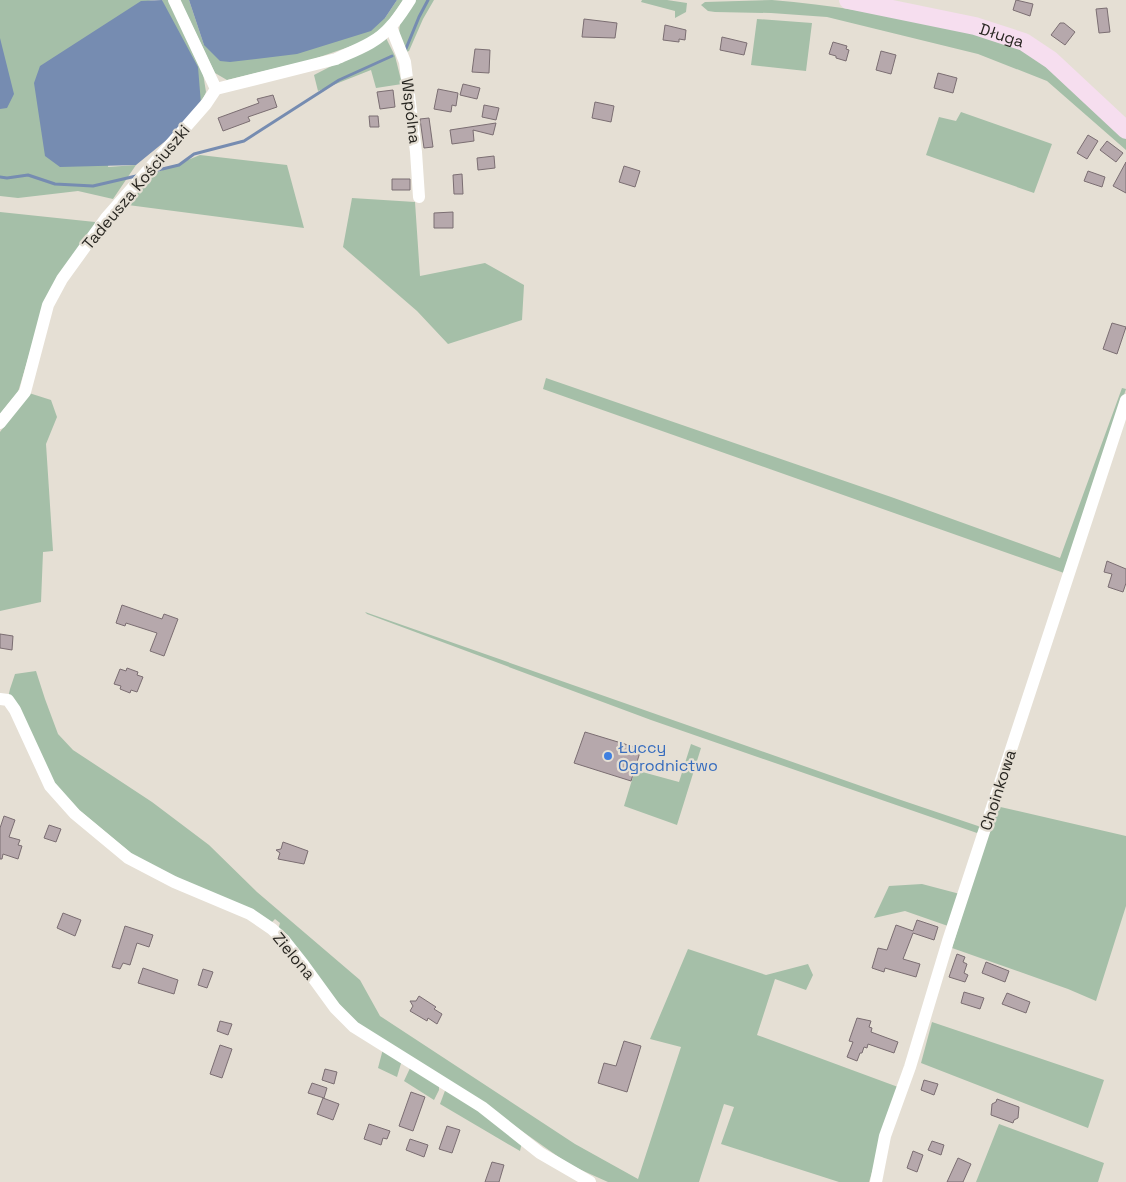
<svg xmlns="http://www.w3.org/2000/svg" width="1126" height="1182" font-family="'Space Grotesk',sans-serif">
<style>
.green{fill:#a5bfa8}
.water{fill:#768cb1}
.lines{fill:none;stroke-linecap:round;stroke-linejoin:round}
.stream{stroke:#768cb1;stroke-width:3}
.building{fill:#b6a8ac;stroke:#7b6e72}
.street{stroke:#fff;stroke-width:12}
.secondary{stroke:#f6deef;stroke-width:18}
.shop-dot{fill:#3f7fe0;stroke:#e5dfd4;stroke-width:2}
.labels{text-anchor:middle;dominant-baseline:central;stroke-width:4.5;stroke-linejoin:round;paint-order:stroke}
.street-label{font-size:16px;fill:#282621;stroke:#e5dfd4}
.shop-label{font-size:16px;fill:#366cbe;stroke:#e5dfd4;text-anchor:start}
</style>
<rect width="100%" height="100%" fill="#e5dfd4"/>
<!-- green -->
<path class="green" d="M0 0H155L141 2 108 167 136 165 113 199 78 191 18 198 0 196Z
M162 0H169L202 67 206 92 201 104Z
M180 0H189L204 45 385 18 397 0H403L385 26 363 42 311 60 227 80 215 73Z
M415 0H434L423 19 409 51 404 53C395 25 399 22 415 0Z
M642 0H667L687 3 686 12 675 18V11L641 2Z
M772 0C830 5 887 14 945 27 968 32 1000 38 1021 50 1060 73 1092 107 1126 137V150L1047 81 978 54 827 17 771 13 715 12 708 11 701 5 705 2Z
M757 19 812 23 806 71 751 65Z
M386 38 395 56 402 84 376 88 371 70 318 91 314 75Z
M961 112 1052 144 1034 193 926 155 939 117 956 121Z
M200 155 287 165 304 228 128 205 153 174Z
M352 198 415 202 420 276 485 263 524 285 522 320 448 344 417 311 343 247Z
M0 212 95 222 94 227 42 312 18 392 0 414Z
M546 378 894 498 1060 558 1122 388 1126 389 1064 573 543 389Z
M29 393 51 400 57 417 46 444 53 551 43 552 41 602 0 611V432Z
M365 612 898 799 981 827 977 833 651 720 367 614Z
M36 671 45 699 58 734 73 750 152 802 209 845 257 892 360 980 380 1016 575 1144 638 1179 681 1047 650 1039 688 949 766 975 808 964 813 975 806 990 775 979 757 1035 898 1087 869 1182H839L721 1144 734 1107 724 1104 699 1182H608L570 1165 485 1105 354 1022 278 930 280 923 275 919 270 924 138 859 61 795 8 698 10 689 15 674Z
M691 744 701 748 677 825 624 806 635 770 679 782Z
M996 806 1126 836V906L1096 1001 1068 989 952 948Z
M922 884 960 894 948 926 905 911 874 918 889 886Z
M932 1022 1104 1080 1088 1128 921 1063Z
M383 1049 402 1060 397 1077 378 1068Z
M411 1066 439 1084V1090L434 1100 404 1081Z
M446 1088 522 1142 520 1151 440 1104Z
M999 1124 1104 1163 1098 1182H976Z"/>
<!-- water -->
<path class="water" d="M162 0 198 67 201 104 174 134 136 165 60 167 45 156 34 83 40 66 141 1Z
M189 0H397L385 18 371 31 297 54 230 62 220 61 204 45Z
M0 38 14 94 7 108 0 109Z"/>
<g class="lines">
<!-- stream -->
<path class="stream" d="M405 51 419 17 428 0
M154 171 179 165 194 154 244 141 339 80 392 56
M0 177 7 178 28 175 55 184 93 186 136 176"/>
</g>
<!-- building -->
<path class="building" d="M1016 0 1033 4 1030 16 1013 10Z
M1107 8 1110 32 1099 33 1096 9Z
M584 19 617 23 615 38 582 37Z
M1060 23H1064L1075 32 1065 45 1051 35Z
M665 25 686 30 685 40 679 39V42L663 40Z
M722 37 747 43 744 55 720 50Z
M833 42 847 46 846 49 849 50 846 61 836 58V56L829 54Z
M475 49 490 50 489 73 472 72Z
M881 51 896 55 891 74 876 70Z
M938 73 957 78 953 93 934 88Z
M463 84 480 88 477 99 460 95Z
M438 89 458 93 456 106 452 105 451 112 434 109Z
M393 90 395 107 380 109 377 92Z
M273 95 277 107 248 117 250 121 223 131 218 118 259 103 257 99Z
M595 102 614 106 611 122 592 118Z
M484 105 499 108 496 120 482 117Z
M369 116H378L379 127H370Z
M429 118 433 147 424 148 420 119Z
M496 123 493 135 473 130 474 141 452 144 450 130Z
M1088 135 1098 141 1087 159 1077 153Z
M1107 141 1123 153 1116 162 1100 150Z
M494 156 495 168 478 170 477 158Z
M1126 162V193L1113 186Z
M624 166 640 171 635 187 619 182Z
M1088 171 1105 177 1102 187 1084 181Z
M462 174 463 194H454L453 175Z
M392 179H410V190H392Z
M453 212V228H434V213Z
M1112 323 1126 327 1117 354 1103 349Z
M1107 561 1126 569V583L1123 592 1108 587 1112 574 1104 572Z
M122 605 162 619 164 614 178 619 164 656 150 651 157 633 126 623 125 626 116 623Z
M0 634 13 636 12 650 0 648Z
M127 668 138 672 137 675 143 677 137 692 131 690 130 693 120 689 121 686 114 684 120 669 126 671Z
M585 732 641 749 631 781 574 763Z
M4 816 15 820 9 837 20 840 18 845 22 846 18 859 3 854 2 859H0V828Z
M49 825 61 829 56 842 44 838Z
M283 842 308 851 304 864 278 859 280 853 276 850 281 849Z
M63 913 81 920 75 936 57 928Z
M917 920 938 927 934 940 913 933 903 959 920 964 916 977 885 968 884 972 872 968 878 948 887 950 896 925 913 931Z
M125 926 153 935 149 947 137 943 130 965 123 963 120 969 112 967Z
M957 954 965 957 963 962 967 964 964 973 968 975 965 982 949 977Z
M986 962 1009 971 1005 982 982 973Z
M143 968 178 980 174 994 138 983Z
M203 969 213 972 207 988 198 985Z
M964 992 984 998 980 1009 961 1003Z
M1007 993 1030 1002 1026 1013 1002 1004Z
M419 996 436 1007 434 1009 442 1014 437 1024 428 1018 427 1021 410 1011 413 1006 410 1001H416Z
M857 1018 871 1021 869 1027 872 1028 871 1032 898 1042 894 1053 868 1044 867 1048 864 1047 862 1053H860L857 1061 847 1057 853 1042 849 1041Z
M220 1021 232 1024 228 1035 217 1031Z
M624 1041 641 1046 627 1092 598 1083 604 1063 616 1066Z
M220 1045 232 1049 222 1078 210 1074Z
M325 1069 337 1072 334 1084 322 1080Z
M924 1080 938 1084 934 1095 921 1090Z
M312 1083 327 1088 324 1098 308 1093Z
M411 1092 425 1097 413 1131 399 1126Z
M323 1098 339 1104 333 1120 317 1114Z
M997 1099 1019 1107 1018 1118 1014 1120 1013 1123 991 1115 992 1104 996 1102Z
M369 1124 390 1131 387 1139 383 1138 381 1145 364 1139Z
M447 1126 460 1130 452 1153 439 1149Z
M410 1139 428 1145 424 1157 406 1150Z
M932 1141 944 1145 941 1155 928 1150Z
M913 1151 923 1155 917 1172 907 1168Z
M958 1158 971 1164 963 1182H947Z
M492 1162 504 1165 499 1182H485Z"/>
<g class="lines">
<!-- street -->
<path class="street" d="M391 27 405 62 416 152 419 197
M216 89 336 59C356 50 377 43 391 26 398 19 404 9 410 0
M0 423 25 392 48 305 62 279 106 218 206 104 216 89 174 0
M0 699 8 700 15 710 50 786 75 814 128 858 174 882 250 914 272 929 284 940 303 964 335 1008 354 1027 482 1107 540 1153 590 1182
M876 1182 885 1136 910 1067 948 941 1126 400"/>
<!-- secondary -->
<path class="secondary" id="s1" d="M848 0 975 26 1024 42 1051 60 1126 130"/>
</g>
<!-- markers -->
<circle class="shop-dot" cx="608" cy="756" r="5"/>
<g class="labels">
<!-- street labels -->
<g class="street-label">
<text stroke="none"><textPath href="#s1" startOffset="158">Długa</textPath></text>
<text transform="translate(411 111) rotate(83)">Wspólna</text>
<text transform="translate(136 187) rotate(-50)">Tadeusza Kościuszki</text>
<text transform="translate(998 790) rotate(-72)">Choinkowa</text>
<text transform="translate(294 956) rotate(50)">Zielona</text>
</g>
<!-- shop labels -->
<g class="shop-label">
<text x="618" y="747">Łuccy<tspan x="618" dy="18">Ogrodnictwo</tspan></text>
</g>
</g>
</svg>
